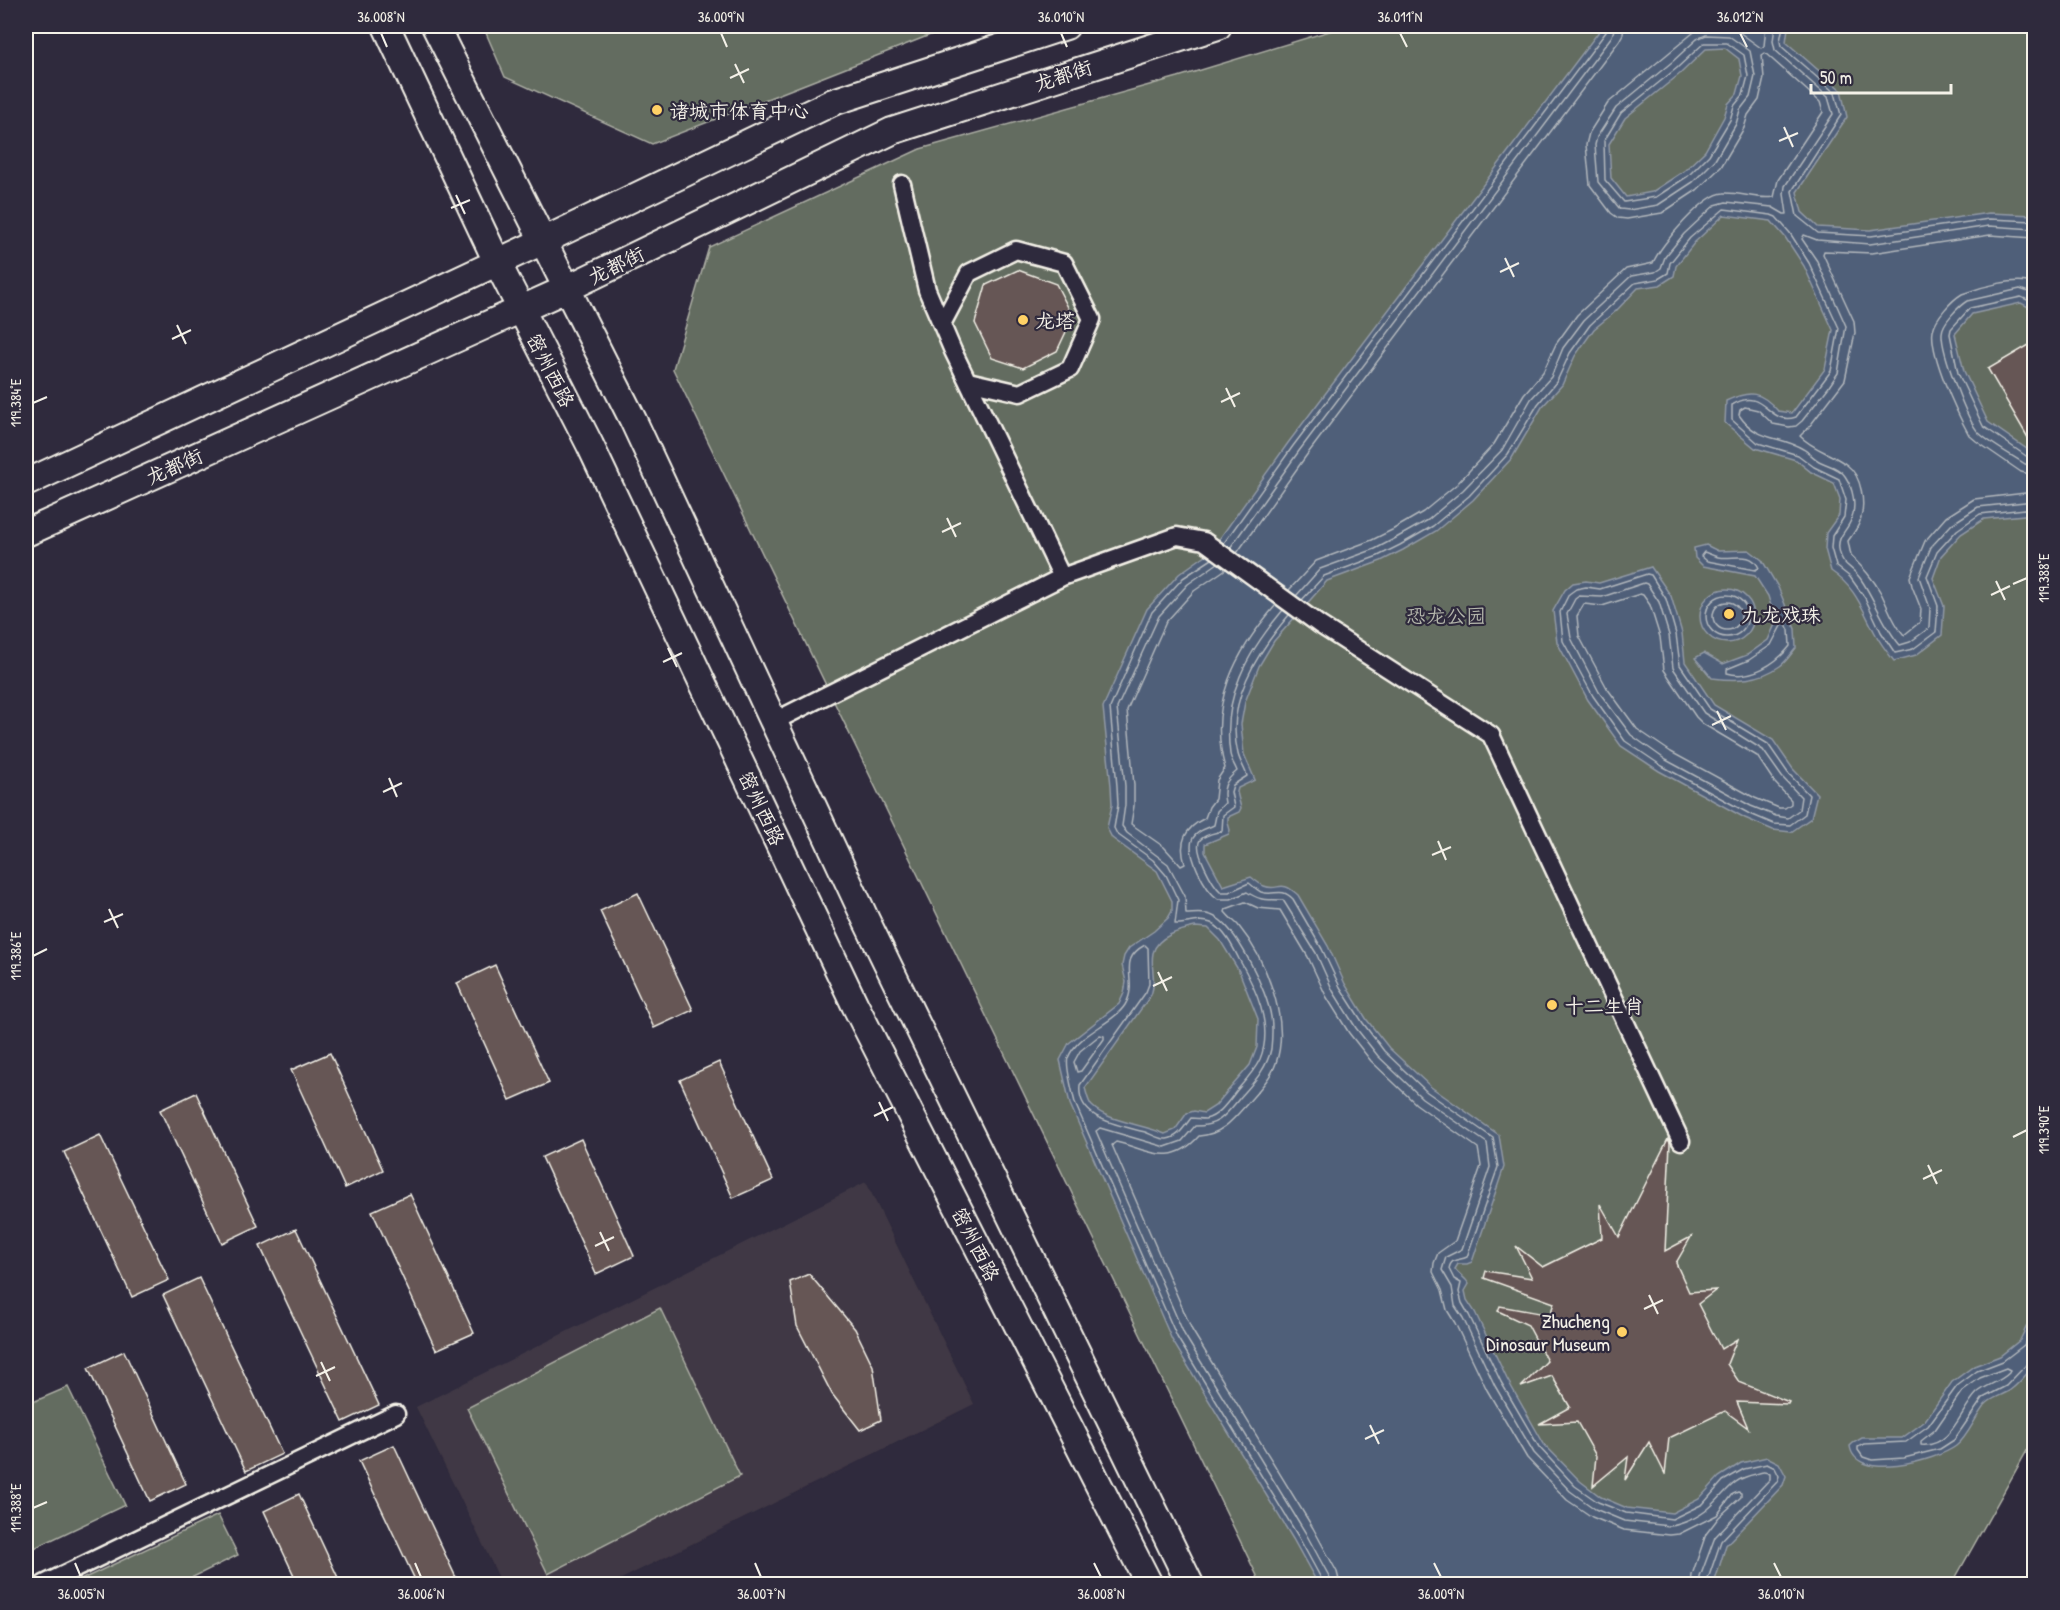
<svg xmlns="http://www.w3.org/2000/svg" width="2060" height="1610" font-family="'Patrick Hand','LXGW WenKai TC',sans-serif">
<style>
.built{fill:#403844}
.green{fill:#636c60;stroke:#acaea4;stroke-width:1.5}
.water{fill:#4f5f79;stroke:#9199a5;stroke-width:1.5;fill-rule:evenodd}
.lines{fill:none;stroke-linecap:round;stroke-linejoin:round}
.shore{stroke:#b2b7bc;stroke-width:1.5}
.building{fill:#665754;stroke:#f4f1e8;stroke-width:1.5}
.street-casing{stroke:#f4f1e8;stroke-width:21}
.primary-casing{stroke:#f4f1e8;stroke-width:30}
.street{stroke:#2f2a3d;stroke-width:16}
.primary{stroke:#2f2a3d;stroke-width:26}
.ticks{fill:none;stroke:#f4f1e8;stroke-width:2}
.poi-dot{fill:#ffd166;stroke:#2f2a3d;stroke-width:2}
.labels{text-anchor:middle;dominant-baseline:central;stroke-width:4.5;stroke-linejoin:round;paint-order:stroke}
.street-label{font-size:20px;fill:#f4f1e8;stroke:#2f2a3d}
.poi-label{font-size:20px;fill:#f4f1e8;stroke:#2f2a3d;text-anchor:start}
.park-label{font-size:20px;fill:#b3b5ab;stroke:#2f2a3d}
.neatline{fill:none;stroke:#f4f1e8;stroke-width:2}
.ticks-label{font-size:15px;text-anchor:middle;fill:#f4f1e8}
</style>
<rect width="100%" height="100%" fill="#2f2a3d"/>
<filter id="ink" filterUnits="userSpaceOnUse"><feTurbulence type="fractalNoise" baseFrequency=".0167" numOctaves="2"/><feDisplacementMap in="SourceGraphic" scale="12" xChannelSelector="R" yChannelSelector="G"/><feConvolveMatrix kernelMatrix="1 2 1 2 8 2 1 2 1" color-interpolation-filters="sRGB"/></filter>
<g filter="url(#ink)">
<!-- built -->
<path class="built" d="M866 1182 974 1404 611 1584H502L416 1407Z"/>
<!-- green -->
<path class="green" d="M483 26H953L652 144 505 77Z
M1346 26H2034V1438L1952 1584H1261L673 369 709 247 920 149 1178 77Z
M660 1308 740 1476 548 1574 467 1408Z
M68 1387 125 1505 26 1552V1405Z
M218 1515 238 1555 179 1584H72Z"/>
<!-- water -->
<path class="water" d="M1603 26H1792L1788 28 1786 42 1841 90 1847 117 1797 192 1802 212 1818 227 1870 230 1989 213 2034 215V310L2021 303 1972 314 1955 334 1964 371 1988 422 2034 454V514L1984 519 1961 534 1941 556 1933 578 1944 606 1942 635 1916 655 1894 661C1887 652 1880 643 1875 633 1861 607 1856 588 1831 571L1825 549 1826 533 1839 515 1840 499 1834 483 1811 472 1796 460 1755 448 1725 423 1726 401C1750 390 1761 391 1778 411L1792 413 1825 369 1833 330 1804 266 1785 237 1771 221 1724 215 1695 242 1676 266 1674 276 1660 285 1638 288 1616 311 1594 329 1575 356 1562 385 1542 407 1512 458 1473 500 1436 531 1403 550 1381 561 1327 581 1274 641 1259 666 1245 702 1241 724 1244 754 1255 780 1238 788 1237 792 1241 808 1239 812 1228 817V823L1230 830 1229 834 1205 844V852L1223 886 1251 877C1255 880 1259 884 1264 886 1279 892 1280 878 1298 895L1328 946 1345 984 1367 1020 1389 1048 1431 1087 1499 1135 1504 1167 1472 1262 1467 1264H1458L1455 1269C1459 1275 1465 1277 1469 1284L1465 1291 1467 1300 1475 1312 1507 1379 1544 1444 1580 1481 1601 1497 1627 1508 1672 1513 1699 1499 1719 1477 1741 1463 1767 1457 1779 1463 1786 1476 1783 1485 1726 1545 1714 1584H1318L1293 1539 1172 1340 1070 1104 1060 1060 1069 1043 1119 1004 1124 993 1126 982 1122 965 1124 956 1129 948 1154 931 1168 918 1172 911V901L1157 871 1112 838 1107 828 1112 805 1111 786 1103 707 1147 609 1179 574 1210 552 1288 443ZM1725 48 1739 59 1742 76 1737 94 1728 104 1724 117 1705 151 1684 171 1652 192 1626 197 1611 178 1609 144 1625 118 1681 73 1706 49ZM1195 927 1208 928 1220 940 1239 971 1258 1019 1257 1047 1250 1065 1215 1106 1204 1113 1194 1111 1187 1113 1175 1130 1165 1134C1143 1124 1108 1122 1092 1106 1088 1102 1087 1094 1085 1088L1151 995C1157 979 1150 968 1153 953 1157 936 1181 930 1195 927Z
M1706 545 1718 551 1749 550 1762 560 1778 587 1795 629 1796 648C1791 654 1786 662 1780 666 1759 681 1736 681 1712 678L1695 658 1704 653 1723 664 1747 655 1768 640 1776 622 1768 596 1755 576 1703 566 1695 558 1694 548Z
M1651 567 1671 596 1682 633 1685 662 1714 705 1773 740 1793 769 1817 794 1811 818 1791 832 1773 830 1745 818 1659 771 1621 746 1588 700 1557 642 1553 611 1565 590 1573 583 1586 581 1599 583Z
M1700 616a27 27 0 1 1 54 0a27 27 0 1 1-54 0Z
M2034 1194V1365C2027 1374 2019 1384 2009 1391 2001 1396 1991 1398 1985 1405 1975 1417 1968 1437 1956 1446 1936 1461 1855 1483 1850 1446L1853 1443 1862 1438H1902L1924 1422 1952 1382 1974 1366 2000 1356 2020 1340 2034 1311V1254L2028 1226 2030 1201Z"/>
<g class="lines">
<!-- shore -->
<path class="shore" d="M1783 26 1780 41 1781 46 1835 93 1841 115 1792 191 1797 216 1818 233 1871 236 1989 219 2034 221
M1706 35 1729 36 1750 51 1755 76 1750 97 1740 110 1736 124 1715 160 1693 182 1658 205 1629 210 1620 209 1598 182 1595 145 1597 137 1616 108 1672 62 1697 39Z
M1704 43H1727L1744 55 1748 76 1743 95 1734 106 1730 120 1709 155 1688 176 1656 197 1624 202 1605 180 1604 141 1621 113 1677 68Z
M2034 229 1989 226 1870 244 1817 240 1804 235 1802 239 1817 261 1846 326 1838 373 1828 388 1802 421 1796 426 1789 427 1773 424 1758 410 1745 407 1740 410 1739 415C1757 442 1779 435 1803 449 1809 452 1814 459 1821 462 1829 466 1840 468 1845 476 1853 488 1857 506 1851 520 1847 531 1837 536 1839 549 1842 567 1851 565 1860 578 1875 599 1883 626 1900 645L1910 642 1929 628 1930 608 1919 577 1931 547 1952 524 1978 507 2034 501
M2034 238 1990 235 1872 253 1824 251 1823 254 1854 321 1855 333 1845 380 1809 427 1800 436C1812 449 1833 454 1847 465 1862 476 1866 504 1860 521 1858 528 1852 535 1848 541L1851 556C1862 567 1873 578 1881 593 1888 607 1893 623 1904 635L1920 622 1921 609 1912 586 1910 577 1925 541 1946 517 1974 499 2034 492
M2034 284C2018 276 1980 287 1962 294 1952 300 1936 317 1933 330 1929 354 1957 413 1969 435L1976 441 2021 472 2034 475
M2034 294 2020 289 1967 301C1959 306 1942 323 1942 333 1941 351 1967 421 1979 433 1992 445 2010 454 2025 464L2034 466
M2034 303 2021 297 1970 308 1951 329 1950 334 1958 373 1983 426 2029 458 2034 459
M1224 543 1293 446 1606 32 1607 26
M1230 548 1299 451 1612 36 1615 26
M1704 552C1708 553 1713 556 1718 557 1733 560 1751 550 1759 568L1755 570 1707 561 1701 556Z
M1237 553 1306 456 1619 41 1623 34 1624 26
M1212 559 1183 578 1152 612 1110 708 1117 786 1118 805 1114 828 1117 834 1153 860 1166 875 1178 900 1175 924C1186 925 1199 918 1211 923 1224 929 1233 947 1239 959 1255 987 1274 1026 1260 1059 1255 1070 1246 1080 1238 1089 1230 1099 1219 1117 1205 1119 1200 1119 1196 1118 1191 1118 1184 1127 1179 1137 1167 1139 1160 1140 1151 1134 1145 1132 1120 1125 1076 1120 1080 1085L1146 992 1149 984 1148 948 1145 945C1115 961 1140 980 1125 1005 1113 1024 1077 1034 1068 1058 1065 1066 1073 1093 1075 1103L1177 1337 1298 1536 1322 1580 1323 1584
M1218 563 1188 584 1159 616 1117 708 1125 786V805L1122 826 1127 833 1168 864 1185 896 1186 914C1194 914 1205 912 1213 916 1236 925 1268 993 1271 1017 1273 1027 1272 1039 1271 1049 1267 1069 1252 1084 1239 1099 1225 1116 1218 1126 1195 1126L1182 1141 1165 1147 1100 1128 1096 1131 1184 1334 1305 1532 1329 1576 1331 1584
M1226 569 1194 591 1166 622 1127 710 1134 785V806L1131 824 1164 847 1181 866 1185 864C1178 842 1185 828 1205 818L1209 807 1215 799 1217 780 1225 768C1207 705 1235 652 1276 605
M1647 574 1651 575 1666 599 1676 634 1680 665 1710 709 1768 744 1788 773 1809 795 1805 814 1790 825 1774 824 1748 813 1662 766 1625 741 1593 696 1563 641 1560 612 1569 594 1576 589 1586 587 1600 589Z
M1644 583 1647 584 1659 602 1669 635 1673 668 1704 713 1763 750 1782 777 1801 797 1799 810 1788 818 1776 816 1751 806 1666 760 1631 735 1599 692 1571 638 1567 614 1575 599 1579 596 1602 597Z
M1289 590 1316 561 1372 540 1392 530 1423 512 1457 484 1494 444 1524 394 1543 372 1556 344 1577 315 1626 269 1653 263C1660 245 1705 193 1724 193 1740 192 1758 200 1774 197L1778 180 1823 112 1820 102 1765 53 1762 55 1764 78 1759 100 1748 115 1744 128 1721 167 1697 190 1662 213 1627 219 1618 218 1611 213 1590 185 1586 145 1589 133 1608 103 1699 28 1732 27 1761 48 1764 46 1766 26
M1640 594 1643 595 1650 605 1660 637 1664 670 1696 717 1703 724 1757 756 1775 783 1791 800V804L1785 808H1779L1755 798 1671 752 1637 729 1607 688 1579 636 1577 616 1584 604 1602 606Z
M1706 616a21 21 0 1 1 42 0a21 21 0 1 1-42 0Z
M1296 596 1320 569 1375 549 1396 538 1428 520 1463 490 1502 450 1531 399 1551 377 1563 348 1584 320 1631 276 1655 272 1661 268 1665 257 1684 234 1715 205 1726 202 1772 207 1784 214H1787L1784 194 1785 186 1833 114 1828 97 1775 50 1773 41 1775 26
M1302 600 1324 576 1378 556 1400 545 1433 526 1469 496 1508 454 1538 404 1557 381 1570 353 1590 325 1635 283 1658 279 1668 273 1670 263 1690 238 1724 209 1771 215 1776 217 1790 233 1809 263 1839 328 1831 371 1796 417C1767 427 1765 385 1732 405V420L1758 443 1798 455 1814 467 1839 479 1846 500 1844 517 1832 536 1831 548 1836 566 1850 577 1865 598 1881 632 1895 653 1913 649 1936 632 1938 606 1927 576 1937 552 1957 530 1980 514 2034 508
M1713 616a14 14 0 1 1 28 0a14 14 0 1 1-28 0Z
M1283 610C1247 653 1222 696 1230 754 1231 760 1235 766 1237 771 1225 781 1222 788 1225 803L1217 811 1214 825C1206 829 1198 830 1193 838 1185 852 1205 890 1218 899H1231L1247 892C1262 902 1267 899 1283 900L1316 953 1333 991 1356 1028 1378 1056 1422 1098 1487 1143 1490 1167 1462 1249 1446 1257 1442 1270 1452 1287 1455 1306 1463 1318 1495 1386 1534 1453 1570 1491 1595 1509 1624 1521 1670 1526C1682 1525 1700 1516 1708 1509 1727 1493 1730 1479 1756 1474 1762 1472 1764 1471 1770 1474V1479L1715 1537 1700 1577V1584
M1289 615C1257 653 1225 702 1238 754 1240 762 1245 769 1247 776L1233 785 1231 792 1234 807 1223 815 1222 831C1215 833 1205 834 1200 840 1193 850 1213 885 1221 892H1229L1249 883C1253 886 1257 890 1261 892 1275 897 1280 886 1293 899L1322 949 1340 987 1363 1023 1384 1051 1427 1092 1493 1138 1498 1167 1467 1257C1459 1261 1451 1257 1449 1269L1454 1279 1461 1283 1459 1292 1462 1303 1469 1315 1501 1382 1539 1447 1575 1486 1598 1502 1626 1513 1672 1519 1703 1504 1723 1481 1744 1469 1767 1464 1775 1468 1779 1476 1777 1482 1721 1541 1708 1579V1584
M1785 622 1789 630 1790 646C1776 664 1750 680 1727 673V669L1749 660 1771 645 1782 624Z
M1100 1035 1104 1036V1039L1081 1071 1077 1072 1074 1062 1080 1051Z
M2034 1324 2024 1345 2003 1361 1977 1371 1957 1386 1928 1426 1906 1442 1864 1444 1858 1447V1450L1863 1457 1872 1460 1904 1458 1940 1449 1954 1440 1983 1398 2006 1386 2028 1363 2034 1362
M2006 1368 2010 1370 2009 1373C2000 1382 1986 1385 1977 1393 1960 1410 1952 1448 1921 1445V1441L1935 1430 1962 1391 1980 1378Z
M1340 1584 1337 1572 1313 1528 1192 1330 1112 1145 1116 1142C1150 1150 1171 1168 1199 1136 1221 1135 1233 1120 1247 1104 1258 1091 1271 1078 1276 1063 1291 1020 1265 958 1238 925 1234 921 1229 917 1225 912L1226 909 1245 902 1258 908 1280 910 1308 957 1326 996 1349 1033 1371 1061 1416 1104 1478 1148 1481 1166 1469 1201 1455 1241 1438 1253 1434 1263 1433 1272 1442 1290 1447 1310 1455 1323 1487 1390 1527 1458 1567 1500 1592 1517 1624 1530 1670 1535 1679 1534 1717 1515 1733 1494 1738 1492 1741 1493V1497L1719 1517 1706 1534 1692 1575 1691 1584"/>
</g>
<!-- building -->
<path class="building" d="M1018 270 1056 284 1073 317 1057 351 1023 368 992 358 975 323 986 285Z
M2034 342V448L1988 369Z
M638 893 693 1010 654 1028 600 911Z
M495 965 549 1083 510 1100 457 983Z
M330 1053 383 1170 345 1188 291 1070Z
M719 1062 773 1180 733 1198 680 1080Z
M196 1093 258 1226 222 1243 160 1110Z
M100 1135 169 1280 132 1297 64 1152Z
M581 1139 634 1256 596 1274 542 1157Z
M1668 1139 1670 1143 1665 1251 1691 1237 1676 1263 1689 1292 1716 1290 1698 1304 1721 1349 1737 1339 1727 1364 1739 1382 1789 1402 1788 1404 1737 1402 1748 1428 1725 1411 1669 1438 1665 1474 1649 1442 1625 1480 1628 1457 1593 1486 1596 1456 1577 1422 1539 1424 1570 1407 1552 1376 1521 1387 1547 1361 1528 1325 1498 1311 1500 1306 1550 1315 1554 1303 1484 1278 1486 1271 1532 1278 1516 1246 1543 1267 1602 1238 1600 1204 1619 1237Z
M410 1194 474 1333 436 1350 372 1211Z
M296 1229 379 1405 343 1422 260 1246Z
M809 1274 855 1329 873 1366 881 1420 860 1430 832 1394 797 1326 790 1282Z
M199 1278 282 1454 246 1471 163 1295Z
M124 1351 186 1484 150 1501 88 1368Z
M394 1445 459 1584H417L359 1461Z
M299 1494 341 1584H298L264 1511Z"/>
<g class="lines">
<defs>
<path id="street" d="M902 184 927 290 953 351 1062 577
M942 324 969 273 1016 250 1064 263 1092 319 1070 369 1020 393 968 381
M773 722 1062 577 1177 536 1204 541 1320 625 1491 735 1681 1141
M44 1584 396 1414"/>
<path id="primary" d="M386 26 497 262 590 445 855 1005 1149 1584
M435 26 633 420 866 920 1190 1584
M26 483 543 241 833 102 1066 26
M26 533 566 289 892 131 1218 26"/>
</defs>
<!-- street casing -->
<use href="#street" class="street-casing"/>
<!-- primary casing -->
<use href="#primary" class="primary-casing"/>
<!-- street -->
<use href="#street" class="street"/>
<!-- primary -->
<use href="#primary" class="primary"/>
</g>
</g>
<!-- ticks -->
<path class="ticks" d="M381 33 387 47M721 33 727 47M1061 33 1067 47M1400 33 1407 47M1740 33 1747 47M735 64 744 83M730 78 749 69M1784 127 1793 147M1779 141 1798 133M456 195 465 214M451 208 470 200M1505 258 1514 277M1500 272 1519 263M177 325 186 344M172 339 191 330M1226 388 1235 407M1221 402 1240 393M33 403 47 397M947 518 956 537M942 532 961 523M1996 581 2005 600M2013 584 2027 578M1991 595 2010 586M668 648 677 667M663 662 682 653M1717 711 1726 730M1712 725 1731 716M389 778 397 797M383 792 402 783M1438 841 1446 860M1432 855 1451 847M109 909 118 928M104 922 123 914M33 956 47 949M1158 972 1167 991M1153 986 1172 977M879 1102 888 1121M874 1116 893 1107M2013 1137 2027 1130M1928 1165 1937 1184M1923 1179 1942 1170M600 1232 609 1251M595 1246 614 1237M1649 1295 1658 1314M1644 1309 1663 1300M321 1362 330 1381M316 1376 335 1367M1370 1425 1379 1444M1365 1439 1384 1430M33 1508 47 1502M75 1563 81 1577M415 1563 421 1577M755 1563 761 1577M1094 1563 1101 1577M1434 1563 1441 1577M1774 1563 1781 1577"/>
<!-- markers -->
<g class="poi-dot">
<circle cx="657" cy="110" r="6"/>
<circle cx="1023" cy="320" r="6"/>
<circle cx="1729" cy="614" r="6"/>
<circle cx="1552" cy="1005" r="6"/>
<circle cx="1622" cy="1332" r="6"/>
</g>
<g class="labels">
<!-- street labels -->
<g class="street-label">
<text transform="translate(1063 75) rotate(-18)">龙都街</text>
<text transform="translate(616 265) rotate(-26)">龙都街</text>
<text transform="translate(551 370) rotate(63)">密州西路</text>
<text transform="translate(174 466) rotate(-24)">龙都街</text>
<text transform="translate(762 808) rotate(65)">密州西路</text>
<text transform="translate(976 1244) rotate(63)">密州西路</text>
</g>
<!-- poi labels -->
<g class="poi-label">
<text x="669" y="110">诸城市体育中心</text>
<text x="1035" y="320">龙塔</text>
<text x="1741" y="614">九龙戏珠</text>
<text x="1564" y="1005">十二生肖</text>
<text x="1610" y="1320" text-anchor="end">Zhucheng<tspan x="1610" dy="23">Dinosaur Museum</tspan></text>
</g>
<!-- park labels -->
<g class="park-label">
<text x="1446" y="615">恐龙公园</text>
</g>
</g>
<!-- margin -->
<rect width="2060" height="1610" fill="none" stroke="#2f2a3d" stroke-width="66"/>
<!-- scale -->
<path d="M1811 84v9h140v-9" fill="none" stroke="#f4f1e8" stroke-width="3"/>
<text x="1820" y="84" font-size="18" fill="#f4f1e8" stroke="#2f2a3d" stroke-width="4.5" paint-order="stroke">50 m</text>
<rect x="33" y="33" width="1994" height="1544" class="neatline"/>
<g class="ticks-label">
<text x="381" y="22">36.008°N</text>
<text x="721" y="22">36.009°N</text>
<text x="1061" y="22">36.010°N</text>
<text x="1400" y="22">36.011°N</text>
<text x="1740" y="22">36.012°N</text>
<text transform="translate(16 403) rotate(-90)" y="5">119.384°E</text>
<text transform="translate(2044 578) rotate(-90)" y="5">119.388°E</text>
<text transform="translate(16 956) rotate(-90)" y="5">119.386°E</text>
<text transform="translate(2044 1130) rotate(-90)" y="5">119.390°E</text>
<text transform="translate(16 1508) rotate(-90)" y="5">119.388°E</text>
<text x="81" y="1599">36.005°N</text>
<text x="421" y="1599">36.006°N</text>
<text x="761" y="1599">36.007°N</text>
<text x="1101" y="1599">36.008°N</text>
<text x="1441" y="1599">36.009°N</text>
<text x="1781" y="1599">36.010°N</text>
</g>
</svg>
